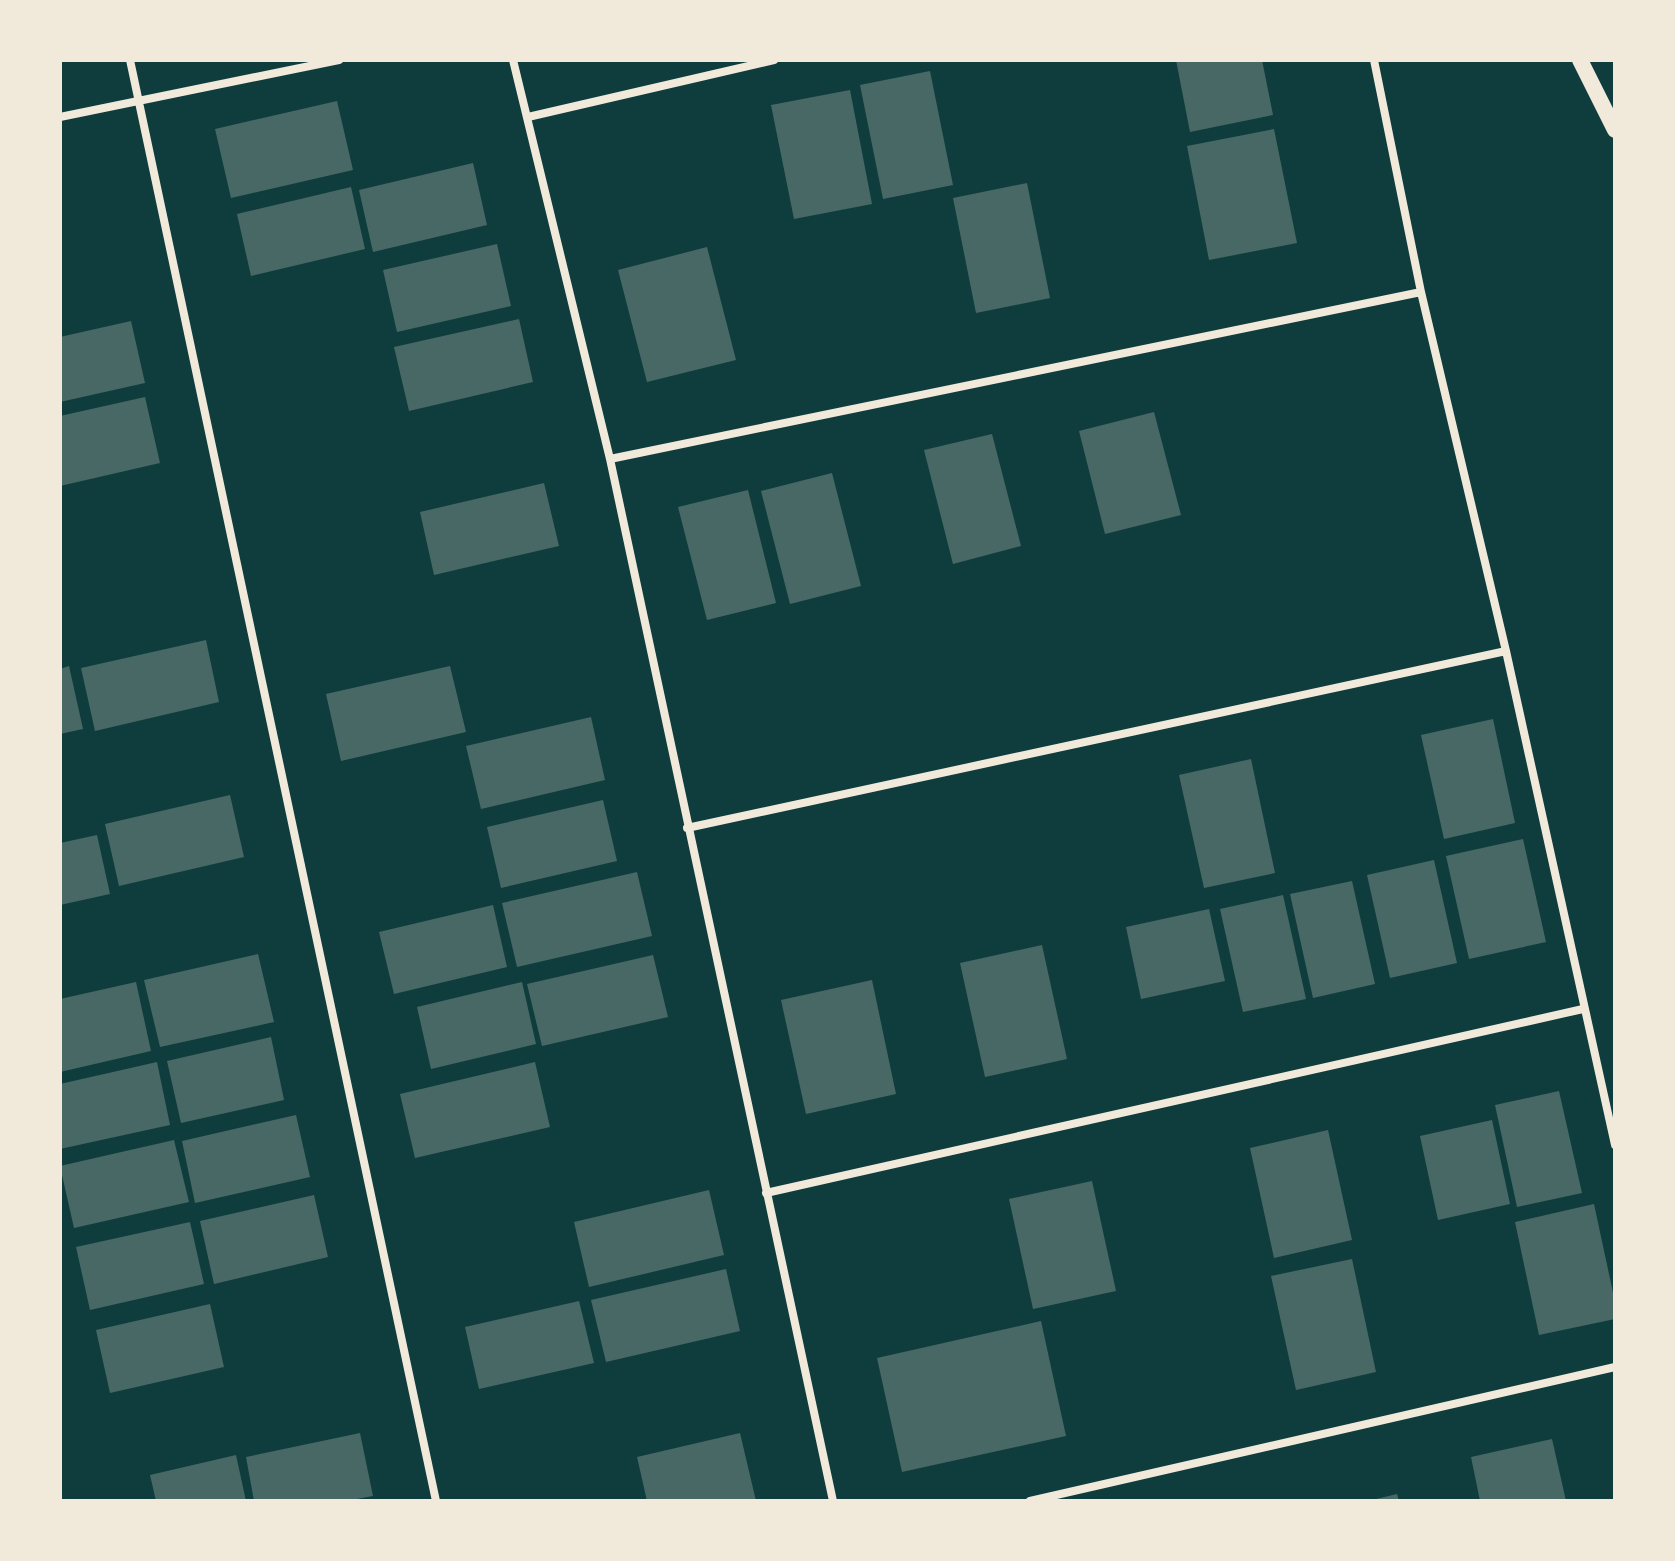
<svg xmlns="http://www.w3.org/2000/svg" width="1675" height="1561" font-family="'Space Grotesk',sans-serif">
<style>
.building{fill:#486865}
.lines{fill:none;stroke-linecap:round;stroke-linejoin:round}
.minor{stroke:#f1e9da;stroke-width:8}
.secondary{stroke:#f1e9da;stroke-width:16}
</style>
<rect width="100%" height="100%" fill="#0f3d3e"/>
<!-- building -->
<path class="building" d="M1176 60H1262L1273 115 1190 132Z
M930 71 953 185 883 199 860 85Z
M850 90 872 204 794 219 771 105Z
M337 101 353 170 231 198 215 129Z
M1274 129 1297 243 1209 260 1187 146Z
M473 163 487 225 373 252 359 190Z
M1027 183 1050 298 976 313 953 198Z
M351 187 365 249 251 276 237 214Z
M497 244 511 306 397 332 383 270Z
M707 247 736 360 647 382 618 270Z
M519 319 533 382 409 411 394 347Z
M131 321 145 383 60 402V337Z
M145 397 160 463 60 486V416Z
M1154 412 1181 515 1105 534 1079 431Z
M992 434 1021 546 953 564 924 450Z
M832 473 861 586 790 604 761 491Z
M544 483 559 546 434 575 420 512Z
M748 490 776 603 707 620 678 507Z
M206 640 219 702 95 731 81 668Z
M69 666 83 729 60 734V669Z
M450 666 466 732 341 761 326 694Z
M591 717 605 780 481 809 466 746Z
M1493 719 1515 823 1444 839 1421 735Z
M1251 759 1275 873 1204 888 1179 775Z
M230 795 244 857 119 886 105 824Z
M603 800 617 861 501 888 487 827Z
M97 835 110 894 60 905V843Z
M1523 839 1546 942 1469 959 1446 856Z
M1434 860 1457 963 1390 978 1367 875Z
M637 872 652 936 517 967 502 903Z
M1352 881 1375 984 1313 998 1290 894Z
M1283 895 1306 999 1243 1012 1220 909Z
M493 905 507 967 394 994 379 932Z
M1209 909 1225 981 1141 999 1126 927Z
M1042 945 1067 1059 985 1077 960 963Z
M258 954 274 1022 160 1047 144 980Z
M653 955 668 1017 542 1046 527 984Z
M872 980 896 1094 806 1114 781 1000Z
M136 982 151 1051 60 1072V999Z
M522 982 536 1044 431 1069 417 1007Z
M271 1037 284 1100 181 1123 167 1061Z
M157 1062 170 1125 60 1149V1084Z
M535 1062 550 1127 415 1158 400 1094Z
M1559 1091 1582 1193 1517 1207 1495 1105Z
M296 1115 310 1177 195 1203 182 1141Z
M1492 1120 1510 1204 1438 1220 1420 1136Z
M1328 1130 1352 1240 1274 1258 1250 1148Z
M174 1140 189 1202 74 1228 60 1166Z
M1092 1181 1116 1291 1033 1309 1009 1199Z
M709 1190 724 1255 589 1287 574 1222Z
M314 1195 328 1257 214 1284 200 1221Z
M1594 1204 1615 1302V1319L1539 1335 1515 1222Z
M190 1222 204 1284 90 1310 76 1247Z
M1352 1259 1376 1372 1296 1390 1271 1276Z
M726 1269 740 1331 606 1362 591 1300Z
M579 1301 594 1363 479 1389 465 1327Z
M210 1304 224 1367 110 1393 96 1330Z
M1041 1321 1066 1436 902 1472 877 1358Z
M360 1433 373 1496 346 1501H254L246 1457Z
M740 1433 756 1501H647L637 1457Z
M1552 1439 1566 1501H1480L1471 1457Z
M236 1455 246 1501H156L150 1475Z
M1397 1494 1399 1501H1372V1500Z"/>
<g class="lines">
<!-- minor -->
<path class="minor" d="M130 60 436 1501
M513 60 610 459 833 1501
M1374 60 1421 292 1506 651 1615 1145
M60 117 339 60
M528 117 774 60
M610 459 1421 292
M687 828 1506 651
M766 1193 1583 1009
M1030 1501 1615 1367"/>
<!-- secondary -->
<path class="secondary" d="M1580 60 1615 130"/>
</g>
<!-- border -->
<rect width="1675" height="1561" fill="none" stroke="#f1e9da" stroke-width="124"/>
</svg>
